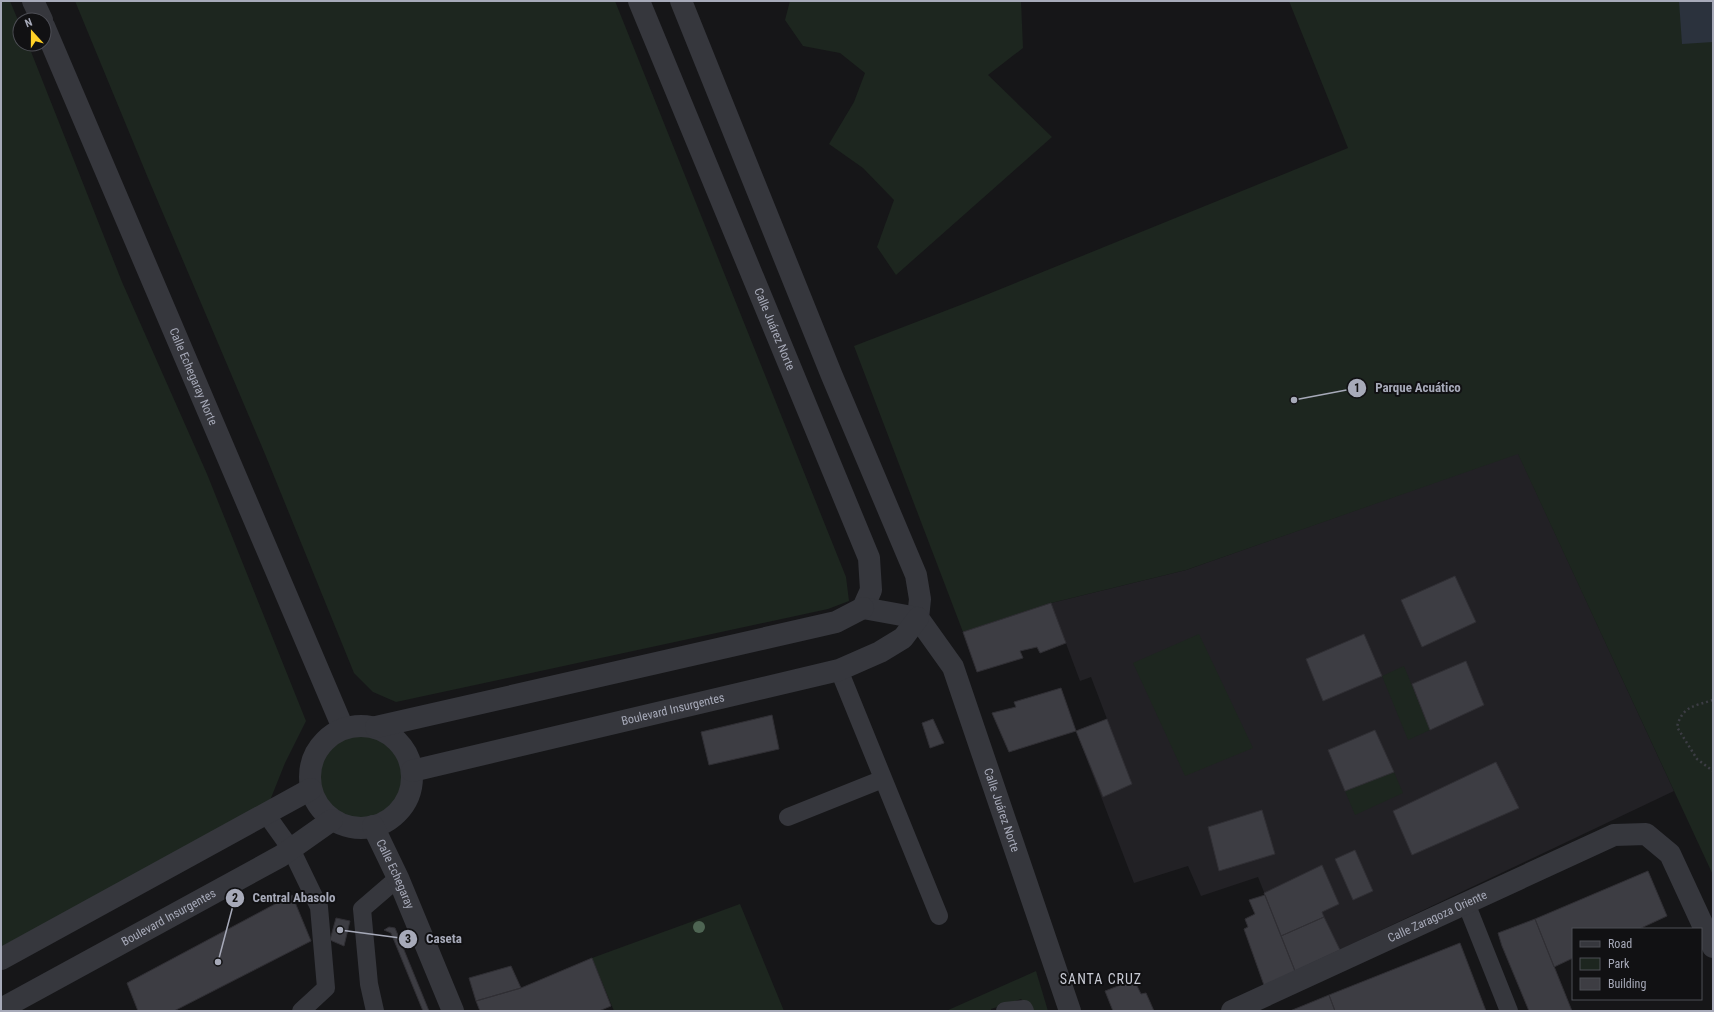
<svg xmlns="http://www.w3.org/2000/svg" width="1714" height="1012" font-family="'Roboto Condensed',sans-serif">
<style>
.built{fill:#222125}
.green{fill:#1d261f}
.water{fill:#2b323d}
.building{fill:#3d3d43;stroke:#302f34}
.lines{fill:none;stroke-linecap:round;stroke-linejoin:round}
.path{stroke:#3c3d44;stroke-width:2.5;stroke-dasharray:2 3;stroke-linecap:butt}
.lane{stroke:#36373d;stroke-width:18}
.street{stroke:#36373d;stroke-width:22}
.tree{fill:#4e6553}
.labels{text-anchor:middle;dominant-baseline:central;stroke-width:4;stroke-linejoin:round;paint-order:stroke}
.street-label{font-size:12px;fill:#a7aab9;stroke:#111113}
.quarter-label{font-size:14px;letter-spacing:1px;fill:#c8cad4;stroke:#111113}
.leader{fill:none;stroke:#a7aab9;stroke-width:1.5}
.callout-dot{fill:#a7aab9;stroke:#111113;stroke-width:1.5}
.mark-label{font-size:12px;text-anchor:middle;font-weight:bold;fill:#111}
.callout-label{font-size:13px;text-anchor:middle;font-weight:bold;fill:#a7aab9;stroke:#111113;stroke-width:4;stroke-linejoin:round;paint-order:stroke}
</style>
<rect width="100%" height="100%" fill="#161618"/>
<!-- built -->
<path class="built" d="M1518 453 1674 791 1295 971 1258 877 1201 896 1188 866 1134 883 1076 731 1107 719 1091 677 1080 681 1051 603 1186 570Z"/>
<!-- green -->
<path class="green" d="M1 1H10L20 25V44H28L122 282 207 474 306 721 285 763 269 803 1 947Z
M75 1H615L846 577 849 601 828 609 396 702 373 692 354 673 265 454 148 178Z
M790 1H1021L1023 48 988 75 1052 137 896 275 877 247 894 200 863 168 829 144 854 102 865 73 840 53 803 46 785 20Z
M1289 1H1713V875L1518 454 1186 570 1051 603 963 632 854 346 976 299 1348 148Z
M1199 634 1253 748 1185 776 1133 663Z
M1404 666 1430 730 1408 740 1382 676Z
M320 777a42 42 0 1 1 84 0a42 42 0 1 1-84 0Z
M1394 772 1403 793 1355 815 1345 791Z
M740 904 784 1011H614L592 958Z
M1036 971 1048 1011H1034L1021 999 991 1009V1011H946Z"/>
<!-- water -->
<path class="water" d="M1679 1H1713V42L1682 44Z"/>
<!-- building -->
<path class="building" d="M1455 576 1476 622 1422 647 1401 600Z
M1051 603 1066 643 1040 653 1037 647 1020 651 1023 658 977 672 963 632Z
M1364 634 1382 676 1323 701 1306 659Z
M1466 661 1484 705 1430 730 1412 684Z
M1061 688 1076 731 1009 752 992 713 1016 707 1014 702Z
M772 715 779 749 709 765 701 732Z
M933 719 944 743 930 748 922 723Z
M1107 719 1132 784 1103 797 1076 731Z
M1375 730 1394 772 1345 791 1328 750Z
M1496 762 1519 808 1412 855 1393 811Z
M1262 810 1275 854 1219 871 1208 827Z
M1355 850 1373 891 1353 900 1335 859Z
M1322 865 1339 904 1322 912 1324 917 1281 936 1264 893Z
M1648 871 1667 916 1639 929H1573V958L1554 967 1535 919Z
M292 895 311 941 174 1011H138L127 983Z
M1265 895 1295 971 1265 988 1244 929 1248 927 1245 919 1255 914 1249 900Z
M1324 917 1340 950 1295 971 1281 936Z
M336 918 350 921 344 946 330 940Z
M1535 919 1572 1011H1529L1502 946 1498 933Z
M389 927 395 928 429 1011H423L391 933 384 930Z
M1460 943 1486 1011H1335L1329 995Z
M592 958 611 1006 599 1011H480L476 1001 521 988Z
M511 966 521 988 476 1001 469 978Z
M1134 980 1141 994 1146 993 1154 1011H1113L1105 991Z
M1329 995 1335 1011H1290Z"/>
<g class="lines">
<!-- path -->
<path class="path" d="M1713 700C1695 706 1682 706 1677 727L1697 759 1713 771"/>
<!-- lane -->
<path class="lane" d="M839 670 939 916
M266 814 291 849 319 907 326 988 301 1011
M788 817 883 779
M1466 903 1509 1011
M375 1011 369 984 362 909 398 878
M1005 1011 1024 1009 1025 1011"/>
<!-- street -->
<g class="street">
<path d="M33 1 42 20"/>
<path id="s1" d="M639 1 869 558 871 590 863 608"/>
<path id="s2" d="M681 1 832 376 916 575 920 599 918 618 953 667 1070 1011"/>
<path id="s3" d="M44 26 343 728"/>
<path d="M863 608 918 618"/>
<circle cx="361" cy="777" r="51"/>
<path d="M376 727 836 622 863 608"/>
<path id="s4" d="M412 771 839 670 880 652 903 638 918 618"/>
<path id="s5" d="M373 826 398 878 453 1011"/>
<path d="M1 959 311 789"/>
<path id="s6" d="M1 1009 281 856 332 820"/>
<path id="s7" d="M1232 1011 1614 835 1646 834 1670 854 1713 947"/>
</g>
</g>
<!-- trees -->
<circle class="tree" cx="699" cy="927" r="6"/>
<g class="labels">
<!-- street labels -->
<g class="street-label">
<text stroke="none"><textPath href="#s1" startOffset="355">Calle Juárez Norte</textPath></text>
<text stroke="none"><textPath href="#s3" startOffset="381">Calle Echegaray Norte</textPath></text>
<text stroke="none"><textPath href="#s4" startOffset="268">Boulevard Insurgentes</textPath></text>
<text stroke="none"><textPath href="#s2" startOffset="875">Calle Juárez Norte</textPath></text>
<text stroke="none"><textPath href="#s5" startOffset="53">Calle Echegaray</textPath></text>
<text stroke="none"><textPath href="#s7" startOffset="226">Calle Zaragoza Oriente</textPath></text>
<text stroke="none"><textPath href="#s6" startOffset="191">Boulevard Insurgentes</textPath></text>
</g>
<!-- quarter labels -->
<g class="quarter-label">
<text x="1101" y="979">SANTA CRUZ</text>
</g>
</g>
<!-- callouts -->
<path class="leader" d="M1294 400L1357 388M218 962L235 898M340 930L408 939"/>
<g class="callout-dot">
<circle cx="1294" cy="400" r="4"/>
<circle cx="218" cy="962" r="4"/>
<circle cx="340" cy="930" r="4"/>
<circle cx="1357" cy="388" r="10"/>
<circle cx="235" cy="898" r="10"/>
<circle cx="408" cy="939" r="10"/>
</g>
<g class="mark-label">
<text x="1357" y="392">1</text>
<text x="235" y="902">2</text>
<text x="408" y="943">3</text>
</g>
<g class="callout-label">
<text x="1418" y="392">Parque Acuático</text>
<text x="294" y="902">Central Abasolo</text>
<text x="444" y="943">Caseta</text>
</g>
<!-- border -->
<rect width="1714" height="1012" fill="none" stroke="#a7aab9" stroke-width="4"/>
<!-- legend -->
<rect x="1572" y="928" width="130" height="72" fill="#111113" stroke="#4d4e55"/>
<rect x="1580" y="941" width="20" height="6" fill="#36373d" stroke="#4d4e55"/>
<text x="1608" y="948" font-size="12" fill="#a7aab9">Road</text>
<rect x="1580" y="958" width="20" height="12" fill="#1d261f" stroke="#4d4e55"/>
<text x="1608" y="968" font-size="12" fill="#a7aab9">Park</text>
<rect x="1580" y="978" width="20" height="12" fill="#3d3d43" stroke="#4d4e55"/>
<text x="1608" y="988" font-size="12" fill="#a7aab9">Building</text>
<!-- north arrow -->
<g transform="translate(32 32) rotate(339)"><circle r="19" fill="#111113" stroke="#4d4e55"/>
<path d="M0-3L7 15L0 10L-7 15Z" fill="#ffd127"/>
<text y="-6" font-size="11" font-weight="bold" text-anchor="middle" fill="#a7aab9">N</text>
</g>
</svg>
